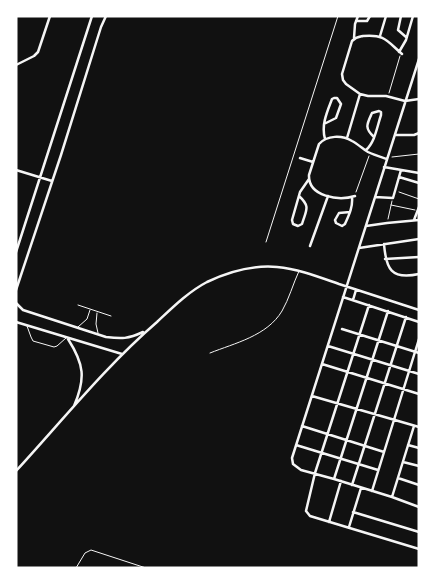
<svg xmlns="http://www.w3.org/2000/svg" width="435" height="584" font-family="Inter,sans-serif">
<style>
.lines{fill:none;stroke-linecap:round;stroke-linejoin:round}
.path{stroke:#f5f5f5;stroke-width:1}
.service{stroke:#f5f5f5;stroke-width:1}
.minor{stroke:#f5f5f5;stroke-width:2.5}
</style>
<rect width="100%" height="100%" fill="#111"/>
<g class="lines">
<!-- path -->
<path class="path" d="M389 93 400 56
M392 157 419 154
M356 192 369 156
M399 192 419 199
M391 205 415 210
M388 219 392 201
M266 242 338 16"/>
<!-- service -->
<path class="service" d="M78 305 111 316
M97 313 96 324 98 333
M27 326 31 337 33 341 54 347 57 346 66 338
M78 327 87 319 90 310
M210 353C235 343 267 336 282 311 289 299 293 284 299 271
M76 568 85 553 91 550 146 568"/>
<!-- minor -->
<path class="minor" d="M401 16 398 30 406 37
M356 21H367L370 16
M380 36 386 16
M354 38 355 24 358 16
M399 52 406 40 413 16
M402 54C387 41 385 34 363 36 358 37 356 37 352 41L342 74 343 80 346 84 360 94 368 96H386L405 101 419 99
M419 59 292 458 293 464 301 470 334 479 392 497 419 507
M16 65 34 56 38 52 50 16
M324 124 336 118 341 104 337 98H334L332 99C327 112 321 125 325 139
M395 135H414L419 133
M347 138 360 94
M366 150C375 142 377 127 381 115V112L379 111 372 113C367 124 364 128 374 137
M300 158 313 162
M384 167 419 173
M16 170 52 181
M399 177 419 183
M299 196C311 207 306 210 302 224L298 226 293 224 292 220 300 192 309 179
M355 196C339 201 308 197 309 175L319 144C327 135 342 135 352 141 358 144 363 149 368 152 374 155 381 157 387 159
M375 197 393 198 401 170
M350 212 339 213 335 220 336 223 342 226 345 224C349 215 353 207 352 197
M414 220 419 207
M366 226 387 223 419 220
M384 244C386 269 391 280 419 274
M310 246 328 196
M359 248 419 239
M16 252 92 16
M385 259 419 257
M16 290 61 155 101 27 106 16
M343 297 419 322
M353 300 356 290
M16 303 23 310 106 337C122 339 128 339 143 332
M369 305 315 473 306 511 310 516 419 549
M16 322 122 354
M342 329 419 353
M68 339C84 364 86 378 74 406
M328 346 419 374
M322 364 419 394
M312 396 419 427
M302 426 384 452
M296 445 378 470
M408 445 419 448
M403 462 419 466
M16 471C62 421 105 367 157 322 172 308 188 292 207 282 228 272 254 265 277 267 299 269 319 277 339 284 366 293 392 301 419 310
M398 478 419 485
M334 479 388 311
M352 485 406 317
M372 491 419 339
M392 497 414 426
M353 512 419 532
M329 522 341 481
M349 527 361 488"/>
</g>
<!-- border -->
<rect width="435" height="584" fill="none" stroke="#ffffff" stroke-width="35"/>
</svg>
